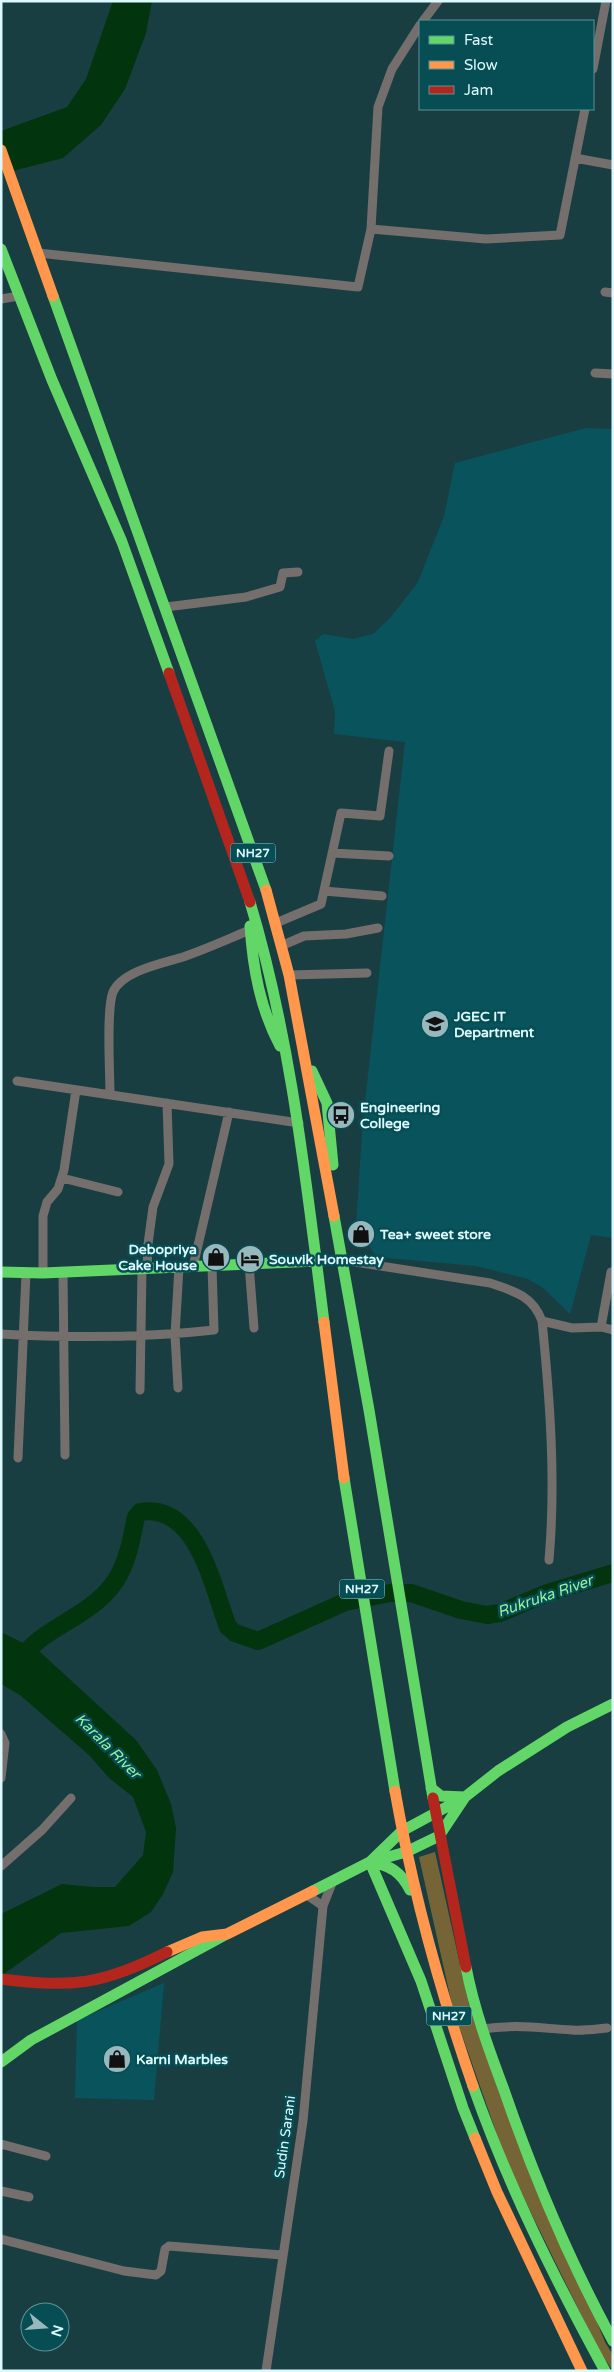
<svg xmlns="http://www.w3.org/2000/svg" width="614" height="2372" font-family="'Varela Round',sans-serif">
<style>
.built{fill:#09545c}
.green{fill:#756536}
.water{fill:#02340d}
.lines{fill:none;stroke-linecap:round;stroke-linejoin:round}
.river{stroke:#02340d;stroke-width:18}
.street{stroke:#746e6d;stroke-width:9}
.fast{stroke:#63d668;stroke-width:11}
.slow{stroke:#ff974d;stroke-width:11}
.jam{stroke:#b3261e;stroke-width:11}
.labels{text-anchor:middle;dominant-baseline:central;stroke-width:5;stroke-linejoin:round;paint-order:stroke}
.shield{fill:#064d54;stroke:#9cc6cb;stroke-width:1}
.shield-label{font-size:12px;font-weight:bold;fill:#dcfafe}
.poi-label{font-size:14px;font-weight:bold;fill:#dcfafe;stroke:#064d54;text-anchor:start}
.street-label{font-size:14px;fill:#dcfafe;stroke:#064d54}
.water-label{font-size:15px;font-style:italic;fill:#98f19f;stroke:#064d54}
</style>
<rect width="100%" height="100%" fill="#183e42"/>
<!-- built -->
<path class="built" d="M586 428 613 429V1238L591 1235 570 1314 542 1287 528 1279 476 1266 376 1257 356 1225 363 1120 405 742 334 734 335 711 315 641 323 634 353 639 373 634 391 617 418 582 444 516 455 463Z
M164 1983 154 2100 75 2098 77 2020Z"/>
<!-- green -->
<path class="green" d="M435 1852 469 2005 605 2342 613 2355V2371L598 2349 508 2166 453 2009 419 1857Z"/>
<!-- water -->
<path class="water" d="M113 1H152L146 33 125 89 101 125 63 158 1 174V131L67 107 86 79Z
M1 1632 39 1651 136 1740 157 1770 171 1804 176 1828 173 1872 163 1894 151 1912 129 1926 61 1933 1 1976V1914L62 1884 92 1887H115L143 1855 146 1832 133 1797 108 1777 90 1756 20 1695 1 1684Z"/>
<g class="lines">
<!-- river -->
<path class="river" d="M15 1663C24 1654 33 1644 43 1637 70 1618 105 1604 120 1573 129 1555 132 1536 136 1517L140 1512C197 1502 213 1588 228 1627L235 1633 258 1641 345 1602 390 1593H411L461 1610 487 1615 500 1613 547 1593 613 1573"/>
<!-- street -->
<path class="street" d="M423 21 438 1
M593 69 606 1
M575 158 613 165
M371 229 378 107 392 69 420 25
M38 253 358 287 371 229 486 239 560 235 585 109
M605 292 613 293
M1 299 19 296
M595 373 613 374
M166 607 246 597 280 587 283 573 298 572
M332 853 389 856
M324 891 382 896
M276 923 321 904 341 813 380 816 389 751
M281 946 304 936 346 934 378 928
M289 975 367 973
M17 1081 299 1123
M110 1095C110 1073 106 1009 113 992 122 971 163 963 183 957 206 949 228 939 250 930
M62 1178 118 1192
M342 1260 490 1283C514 1291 533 1296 542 1321L572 1328 601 1327 613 1330
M249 1264 254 1328
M193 1267 229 1112
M147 1269 148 1244 153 1207 169 1164 167 1103
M63 1272 65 1455
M43 1273V1216L47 1202 58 1189 64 1170 76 1090
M542 1321C550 1400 556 1481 549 1560
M601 1327 611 1272
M1 1334C72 1338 144 1338 214 1330L212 1266
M178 1388 175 1335 179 1267
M140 1390 142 1269
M18 1458 26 1273
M1 1734 5 1743 1 1778
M1 1866 42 1830 71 1798
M307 1895 323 1906
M482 2029C517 2024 537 2028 572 2030 583 2031 596 2029 607 2028
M1 2144 46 2156
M1 2191 29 2197
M1 2239 124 2271 156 2275 161 2271 165 2249 169 2246 282 2255
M266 2371 303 2121 323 1906 332 1883"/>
<!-- fast -->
<path class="fast" d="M1 249 52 380 122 542 169 673
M53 296 266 890
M250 902C291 1039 306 1181 324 1322
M250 926C253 969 260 1008 280 1046
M312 1071 327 1103 333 1165
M334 1216 369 1410 433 1798
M1 1272 43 1273 317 1261
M344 1478 395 1791
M431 1788 441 1796 465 1797
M465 1797 439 1836 406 1852 370 1862 402 1831 465 1797 498 1771 567 1727 613 1704
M410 1890C401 1872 390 1865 370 1862L421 1981 463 2108 475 2138
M313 1891 370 1862
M466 1967C474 2009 489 2050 504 2090 534 2177 569 2260 613 2341
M1 2062 31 2040 225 1935
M473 2086C508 2186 555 2279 605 2371"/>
<!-- slow -->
<path class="slow" d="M1 150 53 296
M266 890 289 975 334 1216
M324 1322 344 1478
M395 1791C413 1893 439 1988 473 2086
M167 1952 202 1937 227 1934 313 1891
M475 2138 497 2192 582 2371"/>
<!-- jam -->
<path class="jam" d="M169 673 250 902
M433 1798 466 1967
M1 1979C72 1988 102 1985 167 1952"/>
</g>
<!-- icons -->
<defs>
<symbol id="university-disc" viewBox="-11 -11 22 22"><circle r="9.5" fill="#97b8bc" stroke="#064d54"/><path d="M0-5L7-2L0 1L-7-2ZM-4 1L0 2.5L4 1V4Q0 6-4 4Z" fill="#111"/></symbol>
<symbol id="bus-disc" viewBox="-11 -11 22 22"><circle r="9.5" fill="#97b8bc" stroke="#064d54"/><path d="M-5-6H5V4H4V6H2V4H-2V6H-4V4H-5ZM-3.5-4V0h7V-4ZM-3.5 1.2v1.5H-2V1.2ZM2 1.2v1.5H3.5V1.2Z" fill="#111"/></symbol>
<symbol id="shop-disc" viewBox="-11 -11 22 22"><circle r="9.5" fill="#97b8bc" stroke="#064d54"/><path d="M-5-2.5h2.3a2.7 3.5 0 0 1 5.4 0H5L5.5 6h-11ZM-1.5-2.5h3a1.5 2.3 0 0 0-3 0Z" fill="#111"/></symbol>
<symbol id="hotel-disc" viewBox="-11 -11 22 22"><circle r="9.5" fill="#97b8bc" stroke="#064d54"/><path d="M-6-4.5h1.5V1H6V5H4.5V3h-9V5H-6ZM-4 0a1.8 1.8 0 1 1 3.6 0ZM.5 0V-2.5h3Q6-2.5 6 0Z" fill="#111"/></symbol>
</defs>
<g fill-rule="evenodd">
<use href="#university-disc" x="419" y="1008" width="32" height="32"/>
<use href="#bus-disc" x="325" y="1099" width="32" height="32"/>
<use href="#shop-disc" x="345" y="1218" width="32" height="32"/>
<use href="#shop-disc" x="200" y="1241" width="32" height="32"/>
<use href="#hotel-disc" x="234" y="1243" width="32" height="32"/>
<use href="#shop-disc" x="101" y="2043" width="32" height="32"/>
</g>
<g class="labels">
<!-- shield labels -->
<g class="shield">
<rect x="230.5" y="843.5" width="45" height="19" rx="4"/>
<rect x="339.5" y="1579.5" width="45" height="19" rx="4"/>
<rect x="426.5" y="2006.5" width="45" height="19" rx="4"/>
</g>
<g class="shield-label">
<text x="253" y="853">NH27</text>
<text x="362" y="1589">NH27</text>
<text x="449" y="2016">NH27</text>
</g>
<!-- poi labels -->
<g class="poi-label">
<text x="454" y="1016">JGEC IT<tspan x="454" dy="16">Department</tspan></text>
<text x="360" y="1107">Engineering<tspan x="360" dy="16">College</tspan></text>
<text x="380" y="1234">Tea+ sweet store</text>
<text x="197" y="1249" text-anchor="end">Debopriya<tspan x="197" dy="16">Cake House</tspan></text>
<text x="269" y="1259">Souvik Homestay</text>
<text x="136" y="2059">Karni Marbles</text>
</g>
<!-- street labels -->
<g class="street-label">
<text transform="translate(285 2137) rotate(-82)">Sudin Sarani</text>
</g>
<!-- water labels -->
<g class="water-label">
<text transform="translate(545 1596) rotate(-19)">Rukruka River</text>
<text transform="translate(108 1746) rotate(45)">Karala River</text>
</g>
</g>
<!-- border -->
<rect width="614" height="2372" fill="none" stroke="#dcfafe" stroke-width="5"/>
<!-- legend -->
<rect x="419" y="20" width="175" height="90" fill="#064d54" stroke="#5c9298"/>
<rect x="429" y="36" width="25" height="8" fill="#63d668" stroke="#5c9298"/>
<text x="464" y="45" font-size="15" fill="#dcfafe">Fast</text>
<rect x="429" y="61" width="25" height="8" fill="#ff974d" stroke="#5c9298"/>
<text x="464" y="70" font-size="15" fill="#dcfafe">Slow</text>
<rect x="429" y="86" width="25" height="8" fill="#b3261e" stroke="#5c9298"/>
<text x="464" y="95" font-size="15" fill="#dcfafe">Jam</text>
<!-- north arrow -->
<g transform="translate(45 2327) rotate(107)"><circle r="24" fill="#064d54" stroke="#5c9298"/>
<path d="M0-4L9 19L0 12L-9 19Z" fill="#97b8bc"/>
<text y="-8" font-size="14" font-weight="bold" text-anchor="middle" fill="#dcfafe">N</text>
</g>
</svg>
